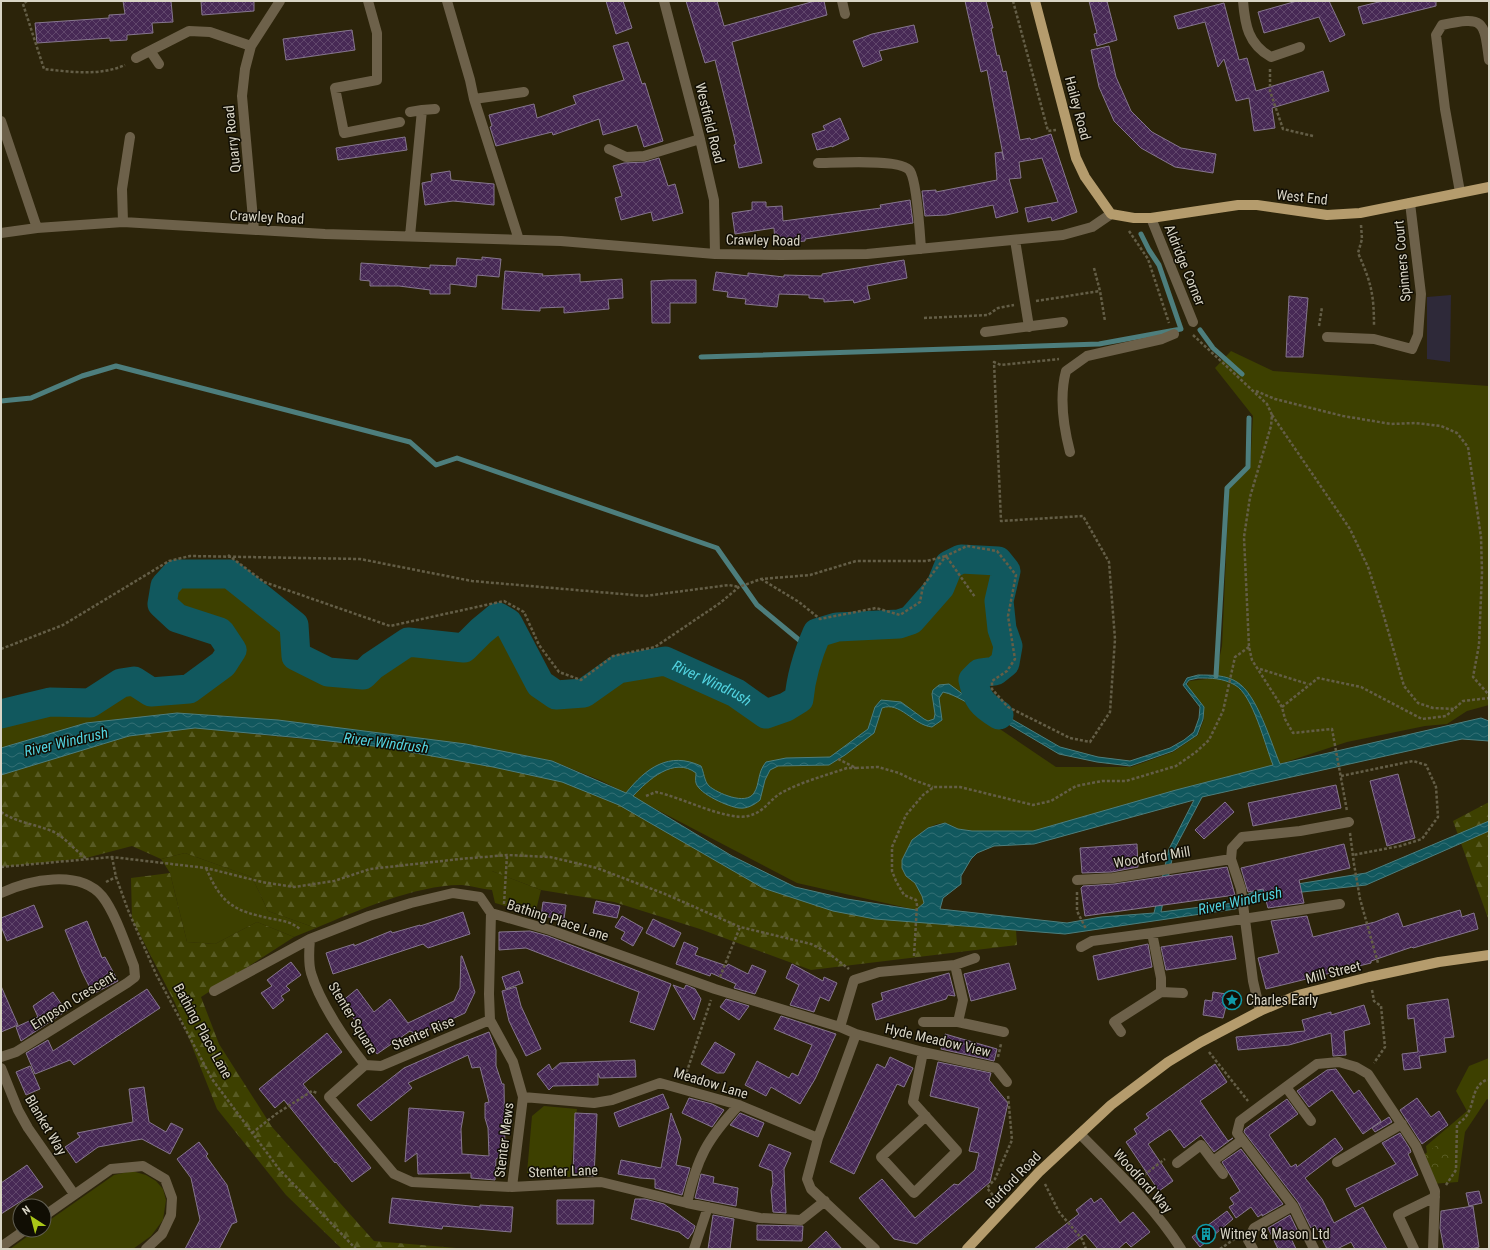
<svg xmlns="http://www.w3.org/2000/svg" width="1490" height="1250" font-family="'Roboto Condensed',sans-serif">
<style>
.commercial{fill:#2e2939}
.grass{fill:#3d4000}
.forest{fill:url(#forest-firs)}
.park{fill:url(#park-crowns)}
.water{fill:url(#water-waves);stroke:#4d7e7d;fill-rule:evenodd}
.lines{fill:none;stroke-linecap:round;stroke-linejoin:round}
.stream{stroke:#4d7e7d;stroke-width:5}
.river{stroke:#11585e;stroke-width:29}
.building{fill:url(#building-cross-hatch);stroke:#86768e}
.path{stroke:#645e47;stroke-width:2.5;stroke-dasharray:3 2;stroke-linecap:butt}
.minor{stroke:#6d614a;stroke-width:10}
.major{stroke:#b59c6d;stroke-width:10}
.labels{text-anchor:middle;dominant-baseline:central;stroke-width:3;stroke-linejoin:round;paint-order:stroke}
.street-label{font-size:14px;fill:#d9d5c6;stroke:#110e04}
.poi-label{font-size:14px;fill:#d9d5c6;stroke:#110e04;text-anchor:start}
.water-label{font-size:15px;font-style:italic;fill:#52d3e0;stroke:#110e04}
</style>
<defs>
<pattern id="forest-firs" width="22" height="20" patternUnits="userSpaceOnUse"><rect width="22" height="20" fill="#3d4000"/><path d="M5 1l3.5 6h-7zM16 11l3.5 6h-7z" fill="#585b24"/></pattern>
<pattern id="park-crowns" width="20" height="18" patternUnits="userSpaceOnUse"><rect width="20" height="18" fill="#3d4000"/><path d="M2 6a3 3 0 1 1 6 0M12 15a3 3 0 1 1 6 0" fill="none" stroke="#585b24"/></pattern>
<pattern id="water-waves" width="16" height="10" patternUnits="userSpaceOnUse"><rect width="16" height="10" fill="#11585e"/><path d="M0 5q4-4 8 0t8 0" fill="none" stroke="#336f74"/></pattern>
<pattern id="building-cross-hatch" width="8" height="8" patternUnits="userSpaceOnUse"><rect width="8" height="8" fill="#472955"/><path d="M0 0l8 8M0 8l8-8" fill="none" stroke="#61476c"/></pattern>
</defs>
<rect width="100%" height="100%" fill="#2c240a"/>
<!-- commercial -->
<path class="commercial" d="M1451 295 1450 362 1427 359V297Z"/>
<!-- grass -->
<path class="grass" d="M1231 351 1273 371 1489 386V705L1467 711 1447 724 1425 726 1347 742 1280 764 1176 790 1033 831H972L958 829 945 823 937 824 928 828 912 840 902 860V868L906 876 915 883 922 896 924 903 916 910 797 883 602 781 552 761 466 744 278 720 177 713 86 723 1 748V720L51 707H92L124 690 131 688 145 699 190 697 227 671 240 650 228 628 181 613 169 602 172 588 178 580 227 581 287 628 291 659 323 680 366 683 412 650 464 656 500 626 536 689 553 702H586L621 677 663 668 764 722 809 703 824 639 840 634 897 633 913 629 950 591 962 567 992 568 997 574 991 605 1001 648 998 660 975 669 966 678 969 691 982 717 1056 767H1131L1173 752 1198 735 1204 719V707L1187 685 1189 681 1215 678 1222 646 1229 489 1250 468 1253 416 1215 368Z
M185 853 252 877 268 911 316 928 294 937 257 922 215 944 187 942 170 873 161 859Z
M492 871 541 890 535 914 495 903 492 890Z
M1489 1058V1100L1487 1099 1465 1132 1458 1182 1431 1184 1426 1146 1467 1111 1456 1091 1469 1066Z
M544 1106 577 1109 570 1177 527 1173 532 1116Z
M132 1171 146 1175 156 1181 163 1189 166 1200 163 1220 151 1236 133 1249H10L36 1230H44V1224L114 1175Z"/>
<!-- forest -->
<path class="forest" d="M195 728 382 747 493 767 562 782 619 805 763 888 833 911 1016 930 1017 945 811 970 700 929 614 902 541 890 492 871V890C482 889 472 886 462 885 419 884 356 911 316 928L268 911 252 877 185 853 161 859 132 846 86 858 1 867V775L129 736Z
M1489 802V921L1453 821Z
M170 873 187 942 215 944 257 922 294 937 201 997 219 1044 272 1127 374 1241 468 1249H342L286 1195 217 1109 175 1003 132 919 131 878Z"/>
<!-- park -->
<path class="park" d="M1437 1145 1447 1152 1452 1162 1446 1171 1436 1174 1427 1169 1421 1157Z"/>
<!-- water -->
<path class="water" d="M1198 675C1212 675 1226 675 1237 682 1257 694 1271 743 1280 764L1481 718 1489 721V741L1462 739 1439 744 1202 797 1174 850 1161 912 1233 903 1254 891 1366 873 1489 821V831L1366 885 1257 897 1235 909 1065 934 875 919 833 911 763 888 619 805 562 782 493 767 382 747 302 738 195 728 129 736 1 775V748L86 723 177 713 278 720 466 744 552 761 626 793C646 768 669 751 701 766 704 772 704 781 709 786 717 793 746 806 754 793 760 784 757 773 766 762L786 758 830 757 868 729 875 707 881 700 901 702 924 719 928 721 934 719 935 714 932 694 933 690 939 685 949 684 972 701 976 698 970 688 976 686 989 706 1060 747 1098 757 1130 761 1170 748 1184 740 1194 732 1199 718 1200 707 1183 685 1187 678ZM1198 678C1211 678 1223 678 1235 685 1253 695 1265 745 1273 765L1176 790 1033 831H972L958 829 945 823 928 828 912 840 902 860V868L906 876 915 883 922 896 924 903 916 910 847 899 795 887 732 856 633 796C648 780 674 756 696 773 696 776 695 780 696 783 699 794 729 807 739 808 747 809 754 805 760 800L765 780 770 770 778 766 829 765 845 755 874 733 882 708C900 701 913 725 932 727L942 720 939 698 943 692C957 695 968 705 983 709L1059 754 1097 762 1130 766 1173 751 1197 735 1203 719 1204 707 1186 684 1189 680ZM1194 800 1169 849 1154 913 1101 917 1067 923 940 909 943 898 961 884V876L971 859 977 853 994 846 1034 844Z"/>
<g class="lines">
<!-- stream -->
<path class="stream" d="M1200 330 1213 348 1242 374
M701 357 1099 344 1181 329 1159 265 1149 250 1141 234
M1 401 31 398 82 376 116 366 410 442 436 465 457 458 717 548 757 605 810 649
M1216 676 1227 488 1248 467 1249 418"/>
<!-- river -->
<path class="river" id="s1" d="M1 714 50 702 90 703 121 683 134 681 151 692 189 689 223 664 232 650 220 632 177 618 162 604 165 586 176 574H230L294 625 296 656 328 672 363 675 372 666 408 642 464 648 481 631 498 617 508 623 540 684 556 695 584 693 618 669 665 661 736 693 766 714 786 707 799 699C801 676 808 654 817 633L837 627 899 624 911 620 940 587 949 565 961 559 998 561 1006 571 999 601 1002 629 1008 646 1005 663 995 671 980 673 973 680C977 699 982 705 999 715"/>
</g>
<!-- building -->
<path class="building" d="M123 1H171L173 22 152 23 153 33 127 35V40L110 41V38L37 43 35 23 109 18V15L125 14Z
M201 1H254V11L202 15Z
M606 1H623L632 28 616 34Z
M686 1H717L724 26 815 1H824L827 15 732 42 762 163 739 168 734 145 736 144 715 60 705 63Z
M965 1H986L993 28H991L997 56 999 55 1003 72 1006 71 1020 140 1030 138 1031 140 1051 134 1077 212 1052 221 1051 217 1028 222 1025 208 1058 202 1042 158 1019 162 1021 178 1009 179 1018 212 996 218 993 205 946 215 925 216 922 191 936 190V192L997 180 995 153 1002 152 1004 160 987 70 981 72Z
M1089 1H1107L1117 40 1097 46 1094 34 1097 33Z
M1297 1H1329L1345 35 1330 42 1319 17 1264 33 1258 12Z
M1383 1H1436V6L1363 24 1358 7Z
M1224 3 1239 60 1247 58 1256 91 1323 71 1329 91 1272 108 1275 128 1254 131 1249 98 1236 101 1224 59 1218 67 1205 22 1178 29 1174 16Z
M914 25 918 42 879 51 882 60 863 67 853 41 872 34Z
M352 30 355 50 286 60 283 39Z
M628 42 642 84 645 83 663 141 644 147 637 125 603 135 599 119 553 135 552 132 496 146 490 127 492 126 489 115 534 104 537 118 576 104 573 96 624 80 613 46Z
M1109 46 1116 77 1131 111 1152 132 1181 148 1216 154 1213 173 1175 167 1141 148 1114 121 1099 87 1091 50Z
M840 118 849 139 832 147V146L817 150 812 134 825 130 823 126Z
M405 137 407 150 338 160 336 148Z
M659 158 668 186 675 184 683 213 653 221 651 212 621 220 615 198 622 196 613 166 624 163 645 162Z
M450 171 451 180 494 184V205L453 201 425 205 422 183 432 181 431 174Z
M910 200 913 223 805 239V241L775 244 774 228 735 234 732 213 752 210V202H766V207L782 206 783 221 881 208 880 205Z
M482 257 501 259 499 277 477 275 476 287 450 284V294H430V290L399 286H370V281L360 280 361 263 430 268V265L456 266 457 258 482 260Z
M904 260 907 278 867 286 870 299 854 303 853 300 824 302V299L809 298V295L779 294 777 307 745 304 746 299 727 297 728 292 713 290 716 272 748 276V273L784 277V275L822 276V274Z
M505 271 543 274 542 276 580 274V282L622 279 623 298 608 299 609 309 564 313V307L540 308V311L502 309Z
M669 280H696V303H670V323H652L651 281Z
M1289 296 1308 298 1303 357H1286Z
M1398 774 1415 838 1387 846 1370 781Z
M1336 785 1341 808 1253 826 1248 803Z
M1225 802 1234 812 1204 839 1195 830Z
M1137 844 1138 867 1112 872 1082 873 1080 848Z
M1344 844 1350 868 1299 880 1304 903 1268 908 1263 889 1248 892 1241 868Z
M1227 867 1235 895 1085 916 1081 888 1083 886 1114 884Z
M596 901 620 906 617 918 593 913Z
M543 902 566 905 564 919 541 916Z
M34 905 43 927 7 941 1 926V918Z
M1460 910 1462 917 1474 913 1478 929 1413 948 1412 947 1371 961V963L1266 989 1258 958 1279 953 1271 921 1307 916 1313 937 1375 922 1398 913 1403 927Z
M463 912 470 934 428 948 423 944 333 974 326 953 354 944V946L391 931 392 933 420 925V926Z
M622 916 643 928 633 946 621 939 625 932 615 927Z
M653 919 681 933 674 947 646 933Z
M87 921 102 958 105 957 118 981 93 994 82 972 65 930Z
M530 931 548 936 671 984 654 1030 630 1022 639 992 526 948 499 950V932Z
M1232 936 1236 959 1166 970 1161 947Z
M684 942 698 948 695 955 727 966 728 964 748 974 752 965 766 971 755 994 734 988 736 984 711 973 710 976 676 964Z
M1148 944 1152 967 1098 980 1093 956Z
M461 956H462L475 992 465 1013 418 1035 410 1031 377 1054 364 1037 366 1035 341 1002 357 989 374 1012 390 999 408 1023 454 1001 460 988Z
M291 962 301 975 286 986 290 990 281 996 284 1000 273 1009 261 993 272 986 267 980Z
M1009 963 1016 989 971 1001 964 974Z
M792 964 823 981 824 977 837 983 829 1001 820 997 814 1012 790 1005 799 985 786 978Z
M519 971 523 983 506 989 502 977Z
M949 973 955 996 948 995 946 999 876 1020 872 1004 883 1000 881 993Z
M673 985 684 989 686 985 695 989 701 999 694 1020Z
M1 986 18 1025 1 1032Z
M516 987 521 1006 541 1049 526 1056 509 1021 502 991Z
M147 989 160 1008 74 1065 70 1060 35 1074 26 1053 48 1040 53 1051Z
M53 992 62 1005 66 1003 69 1009 21 1041 16 1027 38 1017 33 1006Z
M1213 992 1240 996 1226 1006 1223 1018 1203 1015 1205 1000 1212 1001Z
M726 999 749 1006 739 1020 720 1007Z
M1448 999 1454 1037 1444 1038 1446 1052 1419 1056 1421 1068 1404 1070 1402 1054 1418 1052 1414 1018 1408 1019 1407 1005Z
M1364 1005 1370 1024 1344 1031 1346 1055 1333 1056 1331 1033 1289 1045 1238 1050 1236 1037 1305 1031 1302 1020 1331 1012V1015Z
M781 1016 836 1034 815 1079 800 1104 771 1087 766 1096 745 1085 757 1061 789 1078 792 1073 798 1076 812 1045 774 1029Z
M489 1032 496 1050V1066L502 1084H504L505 1153 496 1159 495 1180 471 1178V1173L418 1174 417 1153 405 1162 409 1108 464 1112 461 1129 462 1154 489 1156 488 1128 485 1118V1103L489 1102 480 1067 472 1068 468 1055 408 1083 412 1088 371 1121 357 1105 404 1068 456 1045Z
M327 1033 342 1052 303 1084 371 1168 352 1182 336 1162 335 1163 284 1100 275 1108 259 1089Z
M945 1034 997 1049 994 1061 941 1049Z
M715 1042 735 1054 724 1073H717L701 1064Z
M890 1057 913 1068 904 1087 897 1084 854 1174 830 1162 877 1064 885 1068Z
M635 1060 636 1077 600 1078 598 1073V1085L553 1086 549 1090 537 1074 549 1064 552 1070 560 1063Z
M938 1062 991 1073 989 1080 1008 1103 990 1182 917 1244 894 1239 859 1198 882 1179 915 1218 954 1184 958 1185 975 1170 979 1153 969 1151 979 1108 930 1096Z
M1215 1064 1227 1082 1200 1101 1228 1141 1233 1138 1214 1152 1201 1135 1184 1148 1170 1129 1148 1144 1173 1181 1159 1191 1126 1142 1137 1134 1134 1129 1149 1118 1146 1114Z
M30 1066 40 1089 26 1095 16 1072Z
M1336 1069 1354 1094 1359 1090 1381 1121 1363 1134 1332 1090 1309 1107 1297 1091 1327 1070Z
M144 1087 149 1122 166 1132 171 1123 183 1129 170 1154 142 1139 98 1147 76 1163 65 1147 80 1137 77 1133 133 1122 129 1089Z
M663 1094 669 1108 619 1127 614 1113Z
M689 1098 712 1104 724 1110 712 1127 682 1113Z
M1417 1098 1431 1117 1439 1111 1448 1125 1422 1144 1400 1110Z
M1287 1099 1298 1114 1269 1135 1291 1167 1296 1164 1297 1167 1335 1138 1343 1149 1305 1178 1322 1199 1334 1223 1363 1207 1387 1249H1355L1351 1242 1337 1249H1327L1315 1225 1311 1228 1298 1202 1244 1132 1245 1129Z
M575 1113 597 1114 594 1176H573Z
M671 1113 681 1139 676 1165 690 1168 682 1195 655 1188V1179L640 1178 618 1174 621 1160 661 1168Z
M740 1113 764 1123 758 1137 730 1125Z
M1389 1117 1392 1122 1375 1132 1372 1128Z
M1400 1133 1410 1149 1411 1152 1408 1154 1418 1175 1355 1207 1346 1189 1396 1164 1382 1143Z
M199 1142 208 1154 206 1156 227 1185 237 1222 232 1224 219 1249H185L200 1220 191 1178 177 1159Z
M769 1144 791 1153 784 1169 786 1213 773 1212 771 1190 773 1184 772 1171 759 1166Z
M1241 1149 1283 1204 1262 1216V1214L1258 1217 1251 1207 1236 1218 1229 1207 1234 1204 1230 1198 1240 1191 1222 1162Z
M27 1165 43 1187 1 1214V1183Z
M701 1174 714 1177 713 1183 738 1188 736 1206 695 1198Z
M1479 1191 1482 1203 1469 1206 1466 1193Z
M392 1198 480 1207V1205L513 1207 511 1232 443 1226 442 1229 389 1223Z
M1091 1198 1094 1203 1101 1198 1120 1223 1133 1212 1150 1232 1131 1247 1126 1242 1118 1249H1098L1085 1234 1065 1249H1034L1079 1214 1076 1210Z
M635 1199H645L664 1204 695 1226 693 1232 688 1239 679 1232 631 1219Z
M557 1200H594L593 1224H557Z
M1473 1206 1479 1247 1471 1249H1444L1440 1228 1441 1211Z
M1227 1211 1233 1219 1200 1247 1192 1237Z
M713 1215 734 1219 730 1249H708Z
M1290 1215 1299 1234 1291 1238 1296 1249H1278L1268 1228Z
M757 1225 803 1226 802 1241 757 1240Z
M826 1231 842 1249H807Z"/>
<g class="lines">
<!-- path -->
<path class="path" d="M27 1 23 4 44 69C70 72 101 76 125 65
M1013 1 1048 131 1056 130
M1270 69V91L1283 129 1313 136
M1361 225 1362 239 1358 253C1371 282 1374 294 1374 326
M1129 231 1148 259 1169 323
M1094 268 1100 291 1105 321
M1036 301 1100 291
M924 318 988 315 998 308 1014 305
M1319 326 1322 307
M1193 335 1267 404 1272 415 1271 426 1250 497 1244 537 1249 647 1252 660 1282 707 1285 719 1293 733 1332 729 1347 811
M1256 391 1275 399 1343 416 1391 424 1415 423 1441 426 1457 433 1468 447 1481 537 1482 572 1479 645 1473 677 1489 695
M1272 415 1350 529 1368 567 1383 613 1404 686 1418 703 1433 708 1454 709
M228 555 264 582 390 626 504 601 524 612 539 645 559 672 581 680 613 656 655 647 720 603 739 587 761 579 810 575 856 561H927L946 556 975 597
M761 579 799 602 820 619 876 608 900 615 920 602 923 586 946 556 967 546 997 551 1016 575 1008 616 1015 659 1007 671 992 681V689L1008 707 1070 738 1090 742 1110 712 1115 639 1109 562 1083 516 1001 521 994 362 1001 365 1059 359
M1 649 63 625 169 561 190 556 360 559 472 581 645 596 729 585 739 587
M1260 669 1308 684
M1282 707 1318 678 1361 687 1422 719 1446 716 1463 701 1489 698
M838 759 856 768 878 767 899 773 911 779 933 787
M1341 776 1413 761 1426 765 1436 787 1438 817 1422 839 1400 846 1353 855
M646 796 656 792C681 797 726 821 748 816 765 812 769 800 781 793 801 782 824 776 847 768H856
M1 812C17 823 36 824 54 832 67 839 74 850 86 858
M1350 833 1354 864 1360 899 1378 963
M112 857 116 877 128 910 156 974 212 1079 279 1169 356 1249
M1 867 112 857 206 868 262 882 294 887 334 881 370 869 460 859 507 855 550 857 597 868 665 894 740 927 811 944 827 952 849 969
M206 868C222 905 234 911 273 919 284 921 292 922 301 930
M106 882 116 877
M1077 892V911L1086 929
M504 904 507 855
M914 956 917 905 916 900 904 895 896 881 892 871V847L906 815 923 795 934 787H960L1033 805 1051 801 1076 786 1102 781H1126L1176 766 1196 752 1209 740 1223 711 1235 657 1249 647
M720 977 740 927
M1372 990 1374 1001 1381 1006 1385 1047 1374 1063
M1209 1052 1248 1101
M998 1057 1001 1044
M685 1077 711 1000
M252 1133 276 1114 312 1091 317 1093
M1140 1178 1165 1159
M1045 1184 1059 1212 1082 1239 1086 1249
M1446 1185 1456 1170 1457 1125C1461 1121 1466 1118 1468 1113 1475 1100 1472 1087 1486 1080H1489
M996 1199 987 1188 995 1179 1012 1140 1008 1095
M1220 1249 1236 1238"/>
<!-- minor -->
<path class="minor" d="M368 1 377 33V80L335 88 344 133 400 122
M447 1 470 80 474 99 519 240
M664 1 700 139 714 200 715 254
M842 1 845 14
M1243 1C1245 25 1248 44 1271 57L1300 47
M151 52 159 64
M136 58 189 31 210 32 251 46
M474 99 524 92
M410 112 422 110
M1 121 37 228
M609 149 626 157 644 156 700 139
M818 163C834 163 902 158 910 171 917 182 920 234 921 249
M1460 192 1445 109 1436 35 1442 25C1484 16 1484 20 1489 60
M1151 218 1193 322
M123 222 122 189 130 137
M254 230 242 96 245 69 251 46 280 1
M1 233 37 228 123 222 325 234 561 241 715 254 781 255 867 254 1063 235 1092 227 1111 214
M410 236 422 110 435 109
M1015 240 1029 327
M985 332 1063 322
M1327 337 1374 339 1412 349 1418 335 1421 294 1410 203
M1070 452C1063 425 1059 397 1066 371L1087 356 1162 339 1174 334
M1077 880 1113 878 1231 859
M1 893C29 880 79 869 102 896 115 912 126 946 134 966L135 977 127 983 16 1052 1 1057
M491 913 489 994 490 1020 513 1062 523 1097 594 1103 612 1100 660 1083 739 1105 818 1138 807 1179 811 1189 875 1249
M310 939C309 950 308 962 311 973 320 1003 346 1041 365 1065
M1081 947 1092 941 1152 933 1340 904
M955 965 963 1000 958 1022
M214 991 310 939 369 916 411 903 453 893 480 897 491 913 550 930 715 989 840 1027 856 1034 818 1138
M1161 992 1183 993
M1260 1011 1253 981 1241 889 1231 859 1232 848 1242 837 1300 831 1349 822
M923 1022H958L1004 1032
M840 1027 854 980 879 972 955 965 975 958
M1121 1032 1114 1022 1161 992V978L1152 933
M856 1034 923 1052 996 1068 1007 1082
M923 1052 913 1102 957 1151 914 1193 881 1157 926 1116
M365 1065 329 1097 394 1174 412 1182 512 1187 601 1182 687 1203 760 1218 801 1220 825 1201
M365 1065 381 1066 490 1020
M1 1068 18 1110 28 1128 74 1194
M1286 1087 1311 1121
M1080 1134C1115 1170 1154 1206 1181 1249
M1213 1161 1223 1174
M1337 1162 1402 1124
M1177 1163 1201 1145 1213 1161 1242 1140
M512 1187 523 1097
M687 1203C697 1158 707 1139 739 1105
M44 1216 111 1169 143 1166 165 1179 172 1198 171 1215 162 1234 146 1249
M1 1247 25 1230
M694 1249 708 1207
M1253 1249 1248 1240 1254 1228 1293 1206
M1314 1249 1293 1206 1237 1133 1240 1121 1317 1064 1339 1062 1356 1067 1368 1074 1416 1146 1435 1191 1433 1249
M1414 1249 1398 1215 1435 1197"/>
<!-- major -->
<path class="major" d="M1035 1 1076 158 1085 177 1111 214 1134 218H1151L1238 205H1257L1327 215 1360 213 1489 187
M967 1249 1039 1172 1111 1105 1168 1062 1201 1042 1260 1011 1298 995 1369 977 1439 962 1489 955"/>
</g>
<!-- icons -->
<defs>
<symbol id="sight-ring" viewBox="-11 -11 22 22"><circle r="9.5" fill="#110e04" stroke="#0f9aa8" stroke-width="1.5"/><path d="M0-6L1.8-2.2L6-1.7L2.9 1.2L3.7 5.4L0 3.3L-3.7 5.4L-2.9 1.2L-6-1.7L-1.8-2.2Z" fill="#0f9aa8"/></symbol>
<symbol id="building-ring" viewBox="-11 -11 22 22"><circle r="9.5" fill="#110e04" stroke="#0f9aa8" stroke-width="1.5"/><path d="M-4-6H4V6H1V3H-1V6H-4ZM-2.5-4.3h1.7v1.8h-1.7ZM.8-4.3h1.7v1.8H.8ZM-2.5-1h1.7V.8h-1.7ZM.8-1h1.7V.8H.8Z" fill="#0f9aa8"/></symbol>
</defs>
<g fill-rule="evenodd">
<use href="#sight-ring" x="1221" y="989" width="22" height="22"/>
<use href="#building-ring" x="1195" y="1223" width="22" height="22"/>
</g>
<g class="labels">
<!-- street labels -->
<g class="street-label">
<text transform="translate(1078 108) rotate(75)">Hailey Road</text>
<text transform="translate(710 123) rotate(76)">Westfield Road</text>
<text transform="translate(232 139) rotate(-96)">Quarry Road</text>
<text transform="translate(1302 197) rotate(6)">West End</text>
<text transform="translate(267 217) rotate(3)">Crawley Road</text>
<text transform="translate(763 240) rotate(1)">Crawley Road</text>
<text transform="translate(1402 261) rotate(-95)">Spinners Court</text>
<text transform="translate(1185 265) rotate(68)">Aldridge Corner</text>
<text transform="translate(1152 857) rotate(-9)">Woodford Mill</text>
<text transform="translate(558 920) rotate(18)">Bathing Place Lane</text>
<text transform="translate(1333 972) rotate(-14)">Mill Street</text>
<text transform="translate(73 1000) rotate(-32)">Empson Crescent</text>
<text transform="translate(353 1018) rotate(59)">Stenter Square</text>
<text transform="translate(203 1031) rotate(61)">Bathing Place Lane</text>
<text transform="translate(423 1033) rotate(-23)">Stenter Rise</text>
<text transform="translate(938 1040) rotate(13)">Hyde Meadow View</text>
<text transform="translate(711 1083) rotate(17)">Meadow Lane</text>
<text transform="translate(46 1125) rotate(59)">Blanket Way</text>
<text transform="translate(504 1140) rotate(-83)">Stenter Mews</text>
<text transform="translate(563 1171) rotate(-2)">Stenter Lane</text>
<text transform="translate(1013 1180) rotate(-46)">Burford Road</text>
<text transform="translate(1143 1181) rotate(48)">Woodford Way</text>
</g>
<!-- poi labels -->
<g class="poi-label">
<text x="1246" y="1000">Charles Early</text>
<text x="1220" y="1234">Witney &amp; Mason Ltd</text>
</g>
<!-- water labels -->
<g class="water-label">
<text stroke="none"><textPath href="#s1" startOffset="1045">River Windrush</textPath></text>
<text transform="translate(66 742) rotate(-13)">River Windrush</text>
<text transform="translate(386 743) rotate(7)">River Windrush</text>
<text transform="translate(1240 901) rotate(-12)">River Windrush</text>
</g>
</g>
<!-- border -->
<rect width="1490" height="1250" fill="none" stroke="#d9d5c6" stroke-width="4"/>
<!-- north arrow -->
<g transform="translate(32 1218) rotate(324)"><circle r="19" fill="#110e04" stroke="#615e52"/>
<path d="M0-3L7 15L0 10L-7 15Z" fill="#aac718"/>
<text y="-6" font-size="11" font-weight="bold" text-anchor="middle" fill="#d9d5c6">N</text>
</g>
</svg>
